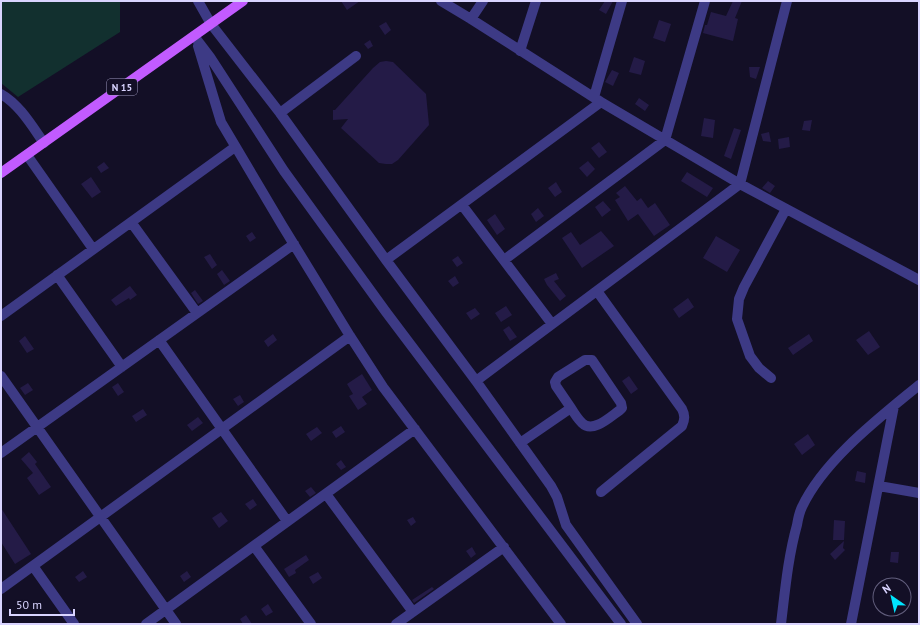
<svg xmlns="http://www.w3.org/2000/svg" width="920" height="625" font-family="'PT Sans',sans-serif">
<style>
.green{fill:#12302f}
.building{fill:#241b47}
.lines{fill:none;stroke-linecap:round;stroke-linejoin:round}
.minor{stroke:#3d3a85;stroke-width:10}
.major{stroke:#c25bff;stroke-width:10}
.labels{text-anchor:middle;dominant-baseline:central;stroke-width:3.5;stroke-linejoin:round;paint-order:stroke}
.shield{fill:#130f26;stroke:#9e99be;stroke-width:1}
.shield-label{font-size:10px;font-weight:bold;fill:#d9d4ff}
</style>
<rect width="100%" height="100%" fill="#130f26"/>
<!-- green -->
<path class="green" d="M1 1H120V32L18 97 1 83Z"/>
<!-- building -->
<path class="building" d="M341 1H360L347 10Z
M605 1H613L606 14 599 10Z
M733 1H742L735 18 738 19 733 41 703 33 705 25H707L711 12 726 16Z
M659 20 671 24 665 42 653 38Z
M386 22 391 30 385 35 379 26Z
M370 40 373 46 368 49 364 44Z
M634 57 645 61 641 75 629 72Z
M386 61 393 62 426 94 429 125 398 160 392 164H386L379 163 341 128 348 119 333 120V110H335L373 68 380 62Z
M749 67H760L756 79 750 77Z
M612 70 619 73 613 86 605 82Z
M639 98 649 105 645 111 635 104Z
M704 118 715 120 713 138 701 136Z
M812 120 810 131 802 130 804 121Z
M734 128 741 130 731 159 724 156Z
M769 132 771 142 763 141 761 134Z
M789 137 790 147 779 149 778 139Z
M599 142 607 152 599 158 591 148Z
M588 161 595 169 587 177 579 168Z
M104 162 109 168 101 173 97 167Z
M687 172 713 188 707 197 681 181Z
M91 177 101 192 92 198 81 184Z
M768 181 775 186 770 193 762 188Z
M556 182 562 192 555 197 548 188Z
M625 186 637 201 641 198 648 208 655 203 670 225 654 236 638 214 628 221 615 200 620 197 616 193Z
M603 201 611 210 602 217 595 207Z
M538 208 544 216 536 222 531 214Z
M495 214 505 229 497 235 487 220Z
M601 231 614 246 582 268 562 238 571 232 580 245Z
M252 232 256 238 250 242 246 236Z
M716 236 740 250 727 272 703 258Z
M210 254 217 265 212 269 204 257Z
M458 256 463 263 457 267 452 260Z
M222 270 230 281 224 285 217 274Z
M556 273 559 279 554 281 566 296 560 301 547 285 544 279Z
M455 276 459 283 453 287 448 281Z
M130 286 137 295 130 300 129 298 116 306 111 300Z
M195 290 203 301 198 304 191 293Z
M688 298 694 307 679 318 673 309Z
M506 306 512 315 501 322 495 313Z
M475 308 480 314 471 320 466 313Z
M509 326 517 337 510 341 503 330Z
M869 331 880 347 868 355 856 340Z
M273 334 277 340 268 347 264 341Z
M809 334 813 341 793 355 788 348Z
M25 336 34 349 27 353 19 341Z
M362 374 372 390 362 397 367 404 358 410 349 396 353 394 347 384Z
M629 376 638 389 631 394 622 381Z
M28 383 33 390 25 395 20 388Z
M118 383 124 392 118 396 112 387Z
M240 395 244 402 238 406 233 399Z
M143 409 147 415 136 422 132 416Z
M198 417 203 423 192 431 187 425Z
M341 426 345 432 336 438 332 432Z
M317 427 322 433 311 441 306 434Z
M808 434 815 445 802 455 794 444Z
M29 452 37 462 35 464 51 487 39 495 27 478 33 473 21 459Z
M341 460 346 467 341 470 336 464Z
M857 471 866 473 865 483 855 481Z
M311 487 316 493 310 497 305 491Z
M253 499 257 505 250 510 245 504Z
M1 508 31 554 15 564 1 542Z
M221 512 228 521 219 528 212 518Z
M413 517 416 522 411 526 407 520Z
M834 520 845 521 844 540H833Z
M844 541 843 548 845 550 835 560 830 554Z
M472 547 476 554 471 558 466 551Z
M891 552H899L898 563 890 562Z
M306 555 309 560 295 570 296 573 289 577 284 569Z
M83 571 87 577 79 582 75 577Z
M187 571 191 577 184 582 180 576Z
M318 572 322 578 313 584 309 577Z
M432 587 434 589 414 603 412 600Z
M268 604 273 612 266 616 261 609Z
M246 615 252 624H243L240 619Z"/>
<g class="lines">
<!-- minor -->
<path class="minor" d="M198 1 211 24 280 113 386 260 476 381 551 486 557 497 566 525 637 624
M441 1 471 19 601 102 740 184 919 280
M471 19 483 1
M194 36 210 57 284 171 386 312 621 624
M198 46 221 122 282 225 350 336 383 387 561 624
M520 51 536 1
M1 94C19 104 32 126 44 143
M594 97 622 1
M280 113 356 56
M27 155 93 249
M462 205 552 324
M131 222 197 313
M386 260 601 102
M504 260 665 140 705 1
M57 275 122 367
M597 291 682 409C685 415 685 419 682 426L601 492
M1 316 235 147
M159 340 287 521
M1 376 176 624
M771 378 759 368 750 356 737 319 739 299 744 287 786 209
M476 381 740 184 787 1
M520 443 571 408 556 386 555 382 558 377 585 360H592L621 403 622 408 620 410C611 416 593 434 582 423 578 419 574 413 571 408
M1 453 294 244
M879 486 919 493
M326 494 413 612
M254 546 311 624
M33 566 74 624
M1 589 350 336
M146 624 415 429
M396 624 504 547
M781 624C785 591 788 557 797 525 798 519 799 513 802 507 824 460 879 418 919 385
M851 624 894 406"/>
<!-- major -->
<path class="major" d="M1 173 243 1"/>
</g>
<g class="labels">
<!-- shield labels -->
<rect class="shield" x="107" y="79" width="30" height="16" rx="3"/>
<g class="shield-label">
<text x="122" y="87">N 15</text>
</g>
</g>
<!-- border -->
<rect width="920" height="625" fill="none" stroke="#d9d4ff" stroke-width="4"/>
<!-- north arrow -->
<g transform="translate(892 597) rotate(326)"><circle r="19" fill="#130f26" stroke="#625e7d"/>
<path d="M0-3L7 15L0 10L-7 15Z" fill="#00e5ff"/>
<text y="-6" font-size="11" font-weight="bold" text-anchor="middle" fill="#d9d4ff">N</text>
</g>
<!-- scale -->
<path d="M10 609v6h64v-6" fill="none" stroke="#d9d4ff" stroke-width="2"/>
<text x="16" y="609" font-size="12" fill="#d9d4ff" stroke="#130f26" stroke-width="3" paint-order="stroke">50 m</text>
</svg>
